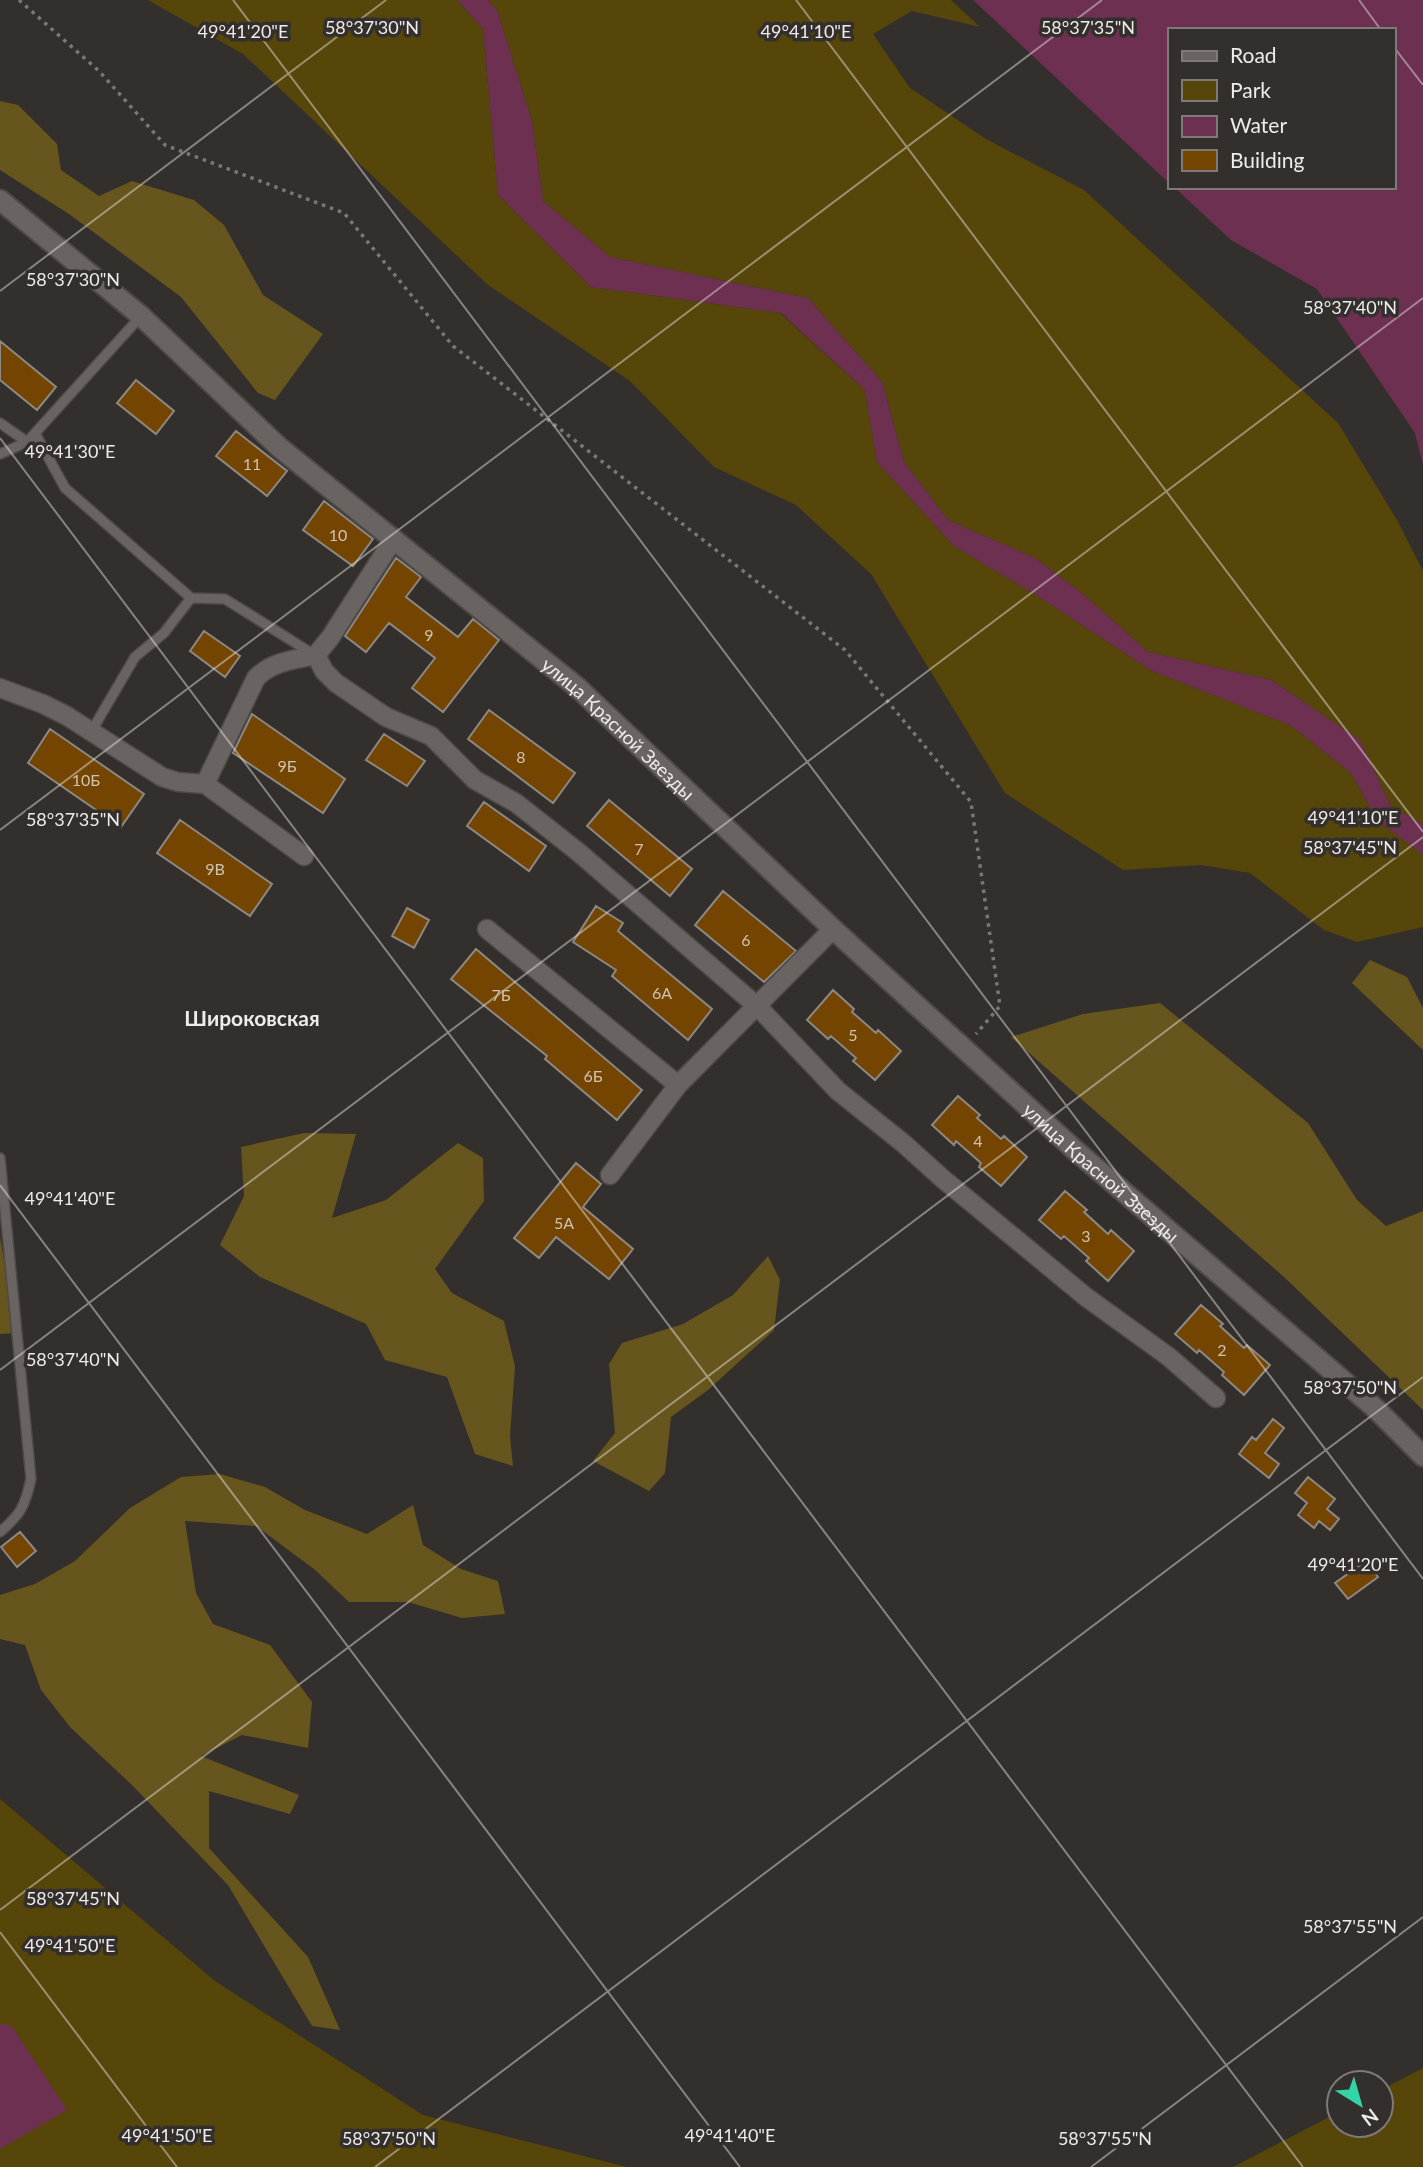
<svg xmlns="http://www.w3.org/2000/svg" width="1423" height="2167" font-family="Lato,sans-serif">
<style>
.green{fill:#57460a}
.forest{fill:#66561d}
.water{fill:#6e3050}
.building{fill:#744500;stroke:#8c8884;stroke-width:2}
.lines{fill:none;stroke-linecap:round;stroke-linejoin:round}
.service-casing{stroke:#4e4a49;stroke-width:12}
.minor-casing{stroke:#4e4a49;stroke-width:21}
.tertiary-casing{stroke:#4e4a49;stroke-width:23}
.path{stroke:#7b7776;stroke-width:3.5;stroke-dasharray:3.5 5;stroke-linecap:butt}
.service{stroke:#696462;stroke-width:9}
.minor{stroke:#696462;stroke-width:18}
.tertiary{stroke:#696462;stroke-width:19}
.ticks{fill:none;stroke:#eeebea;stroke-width:2;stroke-opacity:0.45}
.labels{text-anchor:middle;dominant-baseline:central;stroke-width:7;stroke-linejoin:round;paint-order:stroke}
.number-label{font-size:16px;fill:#d0c2b0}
.street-label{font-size:19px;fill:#eeebea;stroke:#332f2d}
.neighbourhood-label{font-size:21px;font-weight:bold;fill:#eeebea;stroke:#332f2d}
.ticks-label{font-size:18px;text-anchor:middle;fill:#eeebea;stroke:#332f2d;stroke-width:7;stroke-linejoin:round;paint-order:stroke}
</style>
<rect width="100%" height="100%" fill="#332f2d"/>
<!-- green -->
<path class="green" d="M148 0H457L483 29 498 195 591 287 780 313 865 390 877 462 954 546 1036 595 1152 671 1290 725 1351 773 1377 820 1423 855V927L1357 942 1324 930 1250 873 1201 865 1123 870 1005 793 871 574 796 505 714 467 630 381 488 285 243 54Z
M488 0H951L980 27 912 11 873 34 910 88 986 139 1084 190 1338 423 1397 520 1423 571V824L1391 807 1360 740 1271 680 1148 652 1083 594 1035 558 948 520 904 462 882 382 808 298 610 257 543 201 532 121 497 10Z
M0 1799 215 1981 423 2115 627 2167H0Z
M1423 2068V2167H1233L1339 2112V2125H1381V2090Z"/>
<!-- forest -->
<path class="forest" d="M0 101 18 105 57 144 61 170 99 196 132 181 194 200 224 225 263 295 323 334 275 400 258 393 181 297 69 214 0 170Z
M1370 960 1407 977 1423 1008V1050L1352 983Z
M1160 1003 1308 1123 1357 1200 1386 1226 1423 1211V1410L1284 1277 1011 1037 1083 1014Z
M304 1133 356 1134 332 1218 386 1200 458 1143 483 1158 484 1201 435 1269 452 1293 504 1321 515 1366 510 1436 513 1466 475 1454 447 1377 385 1360 366 1324 260 1277 220 1245 244 1196 241 1147Z
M0 1237 17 1333 0 1334Z
M768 1256 780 1280 774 1330 708 1390 671 1417 665 1473 649 1491 593 1461 615 1433 609 1364 622 1343 683 1324 733 1295Z
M220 1474 265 1487 305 1510 367 1534 413 1505 423 1545 461 1569 498 1581 505 1614 462 1618 408 1602H349L314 1569 256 1526 185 1521 196 1593 213 1624 270 1645 312 1702 308 1748 242 1735 201 1756 299 1795 290 1814 209 1791V1848L308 1957 340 2030 312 2026 228 1885 131 1784 71 1728 41 1690 25 1645 0 1639V1595L35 1584 75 1561 130 1508 181 1477Z"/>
<!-- water -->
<path class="water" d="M457 0H488L497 10 532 121 543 201 610 257 808 298 882 382 904 462 948 520 1035 558 1083 594 1148 652 1271 680 1360 740 1391 807 1423 824V855L1377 820 1351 773 1290 725 1152 671 1036 595 954 546 877 462 865 390 781 313 591 287 498 195 483 29Z
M973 0H1423V465L1415 433 1317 289 1231 240 1174 187H1393V30H1169V183Z
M0 2024 11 2025 67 2110 0 2149Z"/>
<!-- building -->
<path class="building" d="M0 341 56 387 37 410 0 380Z
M136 380 174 411 156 434 117 403Z
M236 431 287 471 267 496 216 456Z
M324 501 373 539 353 566 303 530Z
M396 558 421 577 406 597 458 637 473 619 499 640 443 712 412 688 435 658 389 623 366 652 345 636Z
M204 631 240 656 225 677 190 651Z
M489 710 575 773 553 803 468 739Z
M252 714 345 779 323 813 233 753Z
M50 729 144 794 121 827 28 763Z
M384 734 425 761 407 786 366 760Z
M609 800 692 869 670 896 587 826Z
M484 802 546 846 529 871 467 826Z
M180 820 272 884 250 916 157 853Z
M723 891 796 951 764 982 695 925Z
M596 906 623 923 618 931 712 1009 688 1040 612 976 616 970 573 942Z
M407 908 429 920 414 948 392 936Z
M476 949 642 1090 617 1120 545 1059 547 1056 451 979Z
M833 990 854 1009 852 1012 876 1033 878 1030 901 1051 875 1080 853 1061 856 1058 831 1036 828 1039 807 1020Z
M958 1096 980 1115 977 1118 1001 1139 1004 1136 1027 1157 1001 1186 979 1167 981 1163 956 1141 954 1145 932 1125Z
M576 1163 601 1184 583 1207 633 1249 609 1279 556 1237 539 1258 514 1238Z
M1065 1191 1087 1210 1084 1212 1108 1234 1111 1230 1134 1251 1108 1281 1086 1261 1089 1258 1064 1236 1061 1239 1039 1220Z
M1201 1305 1223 1324 1220 1326 1244 1348 1247 1345 1270 1365 1244 1395 1222 1375 1224 1372 1199 1350 1197 1353 1175 1334Z
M1273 1419 1284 1428 1265 1453 1279 1464 1269 1478 1239 1454 1252 1437 1256 1440Z
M1308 1477 1335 1499 1327 1509 1339 1519 1330 1530 1319 1521 1314 1528 1298 1515 1307 1503 1295 1493Z
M20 1532 36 1551 17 1567 1 1547Z
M1366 1561 1378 1577 1348 1599 1335 1583Z"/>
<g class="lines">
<defs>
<path id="service" d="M0 423 27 442 141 316
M35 433 65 488 191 598
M0 454 27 442
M91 732 135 657 164 633 191 598 225 599 313 654
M0 1158 31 1479C25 1506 21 1514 0 1532"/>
<path id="minor" d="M316 655 324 671 336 683 386 717 431 736 475 780 516 803 577 851 758 1007 838 1091 903 1143 943 1179 1086 1297 1169 1357 1216 1398
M0 688 43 704 67 716 162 777 178 782 205 784 304 856
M205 784 256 678C273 661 293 660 316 655L330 638 393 540
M487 929 678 1085
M610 1175 678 1085 833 929"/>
<g id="tertiary">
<path id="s1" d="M0 200 141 316 280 448 577 687 833 929 1075 1150 1375 1408 1423 1456"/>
</g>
</defs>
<!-- service casing -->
<use href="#service" class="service-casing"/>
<!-- minor casing -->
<use href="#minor" class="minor-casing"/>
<!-- tertiary casing -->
<use href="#tertiary" class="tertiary-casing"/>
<!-- path -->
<path class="path" d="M19 0 99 71 165 145 344 213 453 346 845 650 971 802 1000 1006 976 1034"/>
<!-- service -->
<use href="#service" class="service"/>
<!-- minor -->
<use href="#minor" class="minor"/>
<!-- tertiary -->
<use href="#tertiary" class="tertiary"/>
</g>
<!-- ticks -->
<path class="ticks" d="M233 0 1423 1579M796 0 1423 832M1359 0 1381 30M1393 46 1423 85M0 291 386 0M0 438 1303 2167M0 830 1102 0M0 1185 740 2167M0 1370 1423 298M0 1910 1423 837M0 1932 177 2167M375 2167 1423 1377M1091 2167 1423 1917"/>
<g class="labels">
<!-- number labels -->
<g class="number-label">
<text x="252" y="463">11</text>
<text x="338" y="534">10</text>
<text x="429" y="634">9</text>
<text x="521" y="756">8</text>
<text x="287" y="765">9Б</text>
<text x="86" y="779">10Б</text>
<text x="639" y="848">7</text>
<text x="215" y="868">9В</text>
<text x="746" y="939">6</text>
<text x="662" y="992">6А</text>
<text x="501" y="994">7Б</text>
<text x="853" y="1034">5</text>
<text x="593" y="1075">6Б</text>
<text x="978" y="1140">4</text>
<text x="564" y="1222">5А</text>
<text x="1086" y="1235">3</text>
<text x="1222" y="1349">2</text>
</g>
<!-- street labels -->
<g class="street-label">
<text stroke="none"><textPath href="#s1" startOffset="814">улица Красной Звезды</textPath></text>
<text stroke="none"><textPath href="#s1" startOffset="1470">улица Красной Звезды</textPath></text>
</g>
<!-- neighbourhood labels -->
<g class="neighbourhood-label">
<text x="252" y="1017">Широковская</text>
</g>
</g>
<g class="ticks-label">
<text x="372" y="34">58°37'30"N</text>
<text x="1088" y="34">58°37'35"N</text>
<text x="243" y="38">49°41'20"E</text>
<text x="806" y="38">49°41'10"E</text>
<text x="73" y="286">58°37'30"N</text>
<text x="1350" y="314">58°37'40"N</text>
<text x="70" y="458">49°41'30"E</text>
<text x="1353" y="824">49°41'10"E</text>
<text x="73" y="826">58°37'35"N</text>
<text x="1350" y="854">58°37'45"N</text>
<text x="70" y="1205">49°41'40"E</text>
<text x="73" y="1366">58°37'40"N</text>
<text x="1350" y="1394">58°37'50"N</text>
<text x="1353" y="1571">49°41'20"E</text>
<text x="73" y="1905">58°37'45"N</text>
<text x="1350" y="1933">58°37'55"N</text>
<text x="70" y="1952">49°41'50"E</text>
<text x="167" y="2142">49°41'50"E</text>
<text x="730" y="2142">49°41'40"E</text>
<text x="389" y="2145">58°37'50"N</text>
<text x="1105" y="2145">58°37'55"N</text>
</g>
<!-- legend -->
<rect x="1168" y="28" width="228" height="161" fill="#332f2d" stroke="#7e7a79" stroke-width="2"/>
<rect x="1182" y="51" width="35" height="10" fill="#696462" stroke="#7e7a79" stroke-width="2"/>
<text x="1230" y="63" font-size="21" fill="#eeebea">Road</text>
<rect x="1182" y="80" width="35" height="21" fill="#57460a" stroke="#7e7a79" stroke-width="2"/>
<text x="1230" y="98" font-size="21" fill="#eeebea">Park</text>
<rect x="1182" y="116" width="35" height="21" fill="#6e3050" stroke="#7e7a79" stroke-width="2"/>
<text x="1230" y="133" font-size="21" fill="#eeebea">Water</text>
<rect x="1182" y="150" width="35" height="21" fill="#744500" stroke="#7e7a79" stroke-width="2"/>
<text x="1230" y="168" font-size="21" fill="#eeebea">Building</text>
<!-- north arrow -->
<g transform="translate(1360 2104) rotate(143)"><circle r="33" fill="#332f2d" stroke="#7e7a79" stroke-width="2"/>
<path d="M0-5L12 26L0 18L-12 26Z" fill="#33d4a8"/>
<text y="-10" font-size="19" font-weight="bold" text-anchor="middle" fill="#eeebea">N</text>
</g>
</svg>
